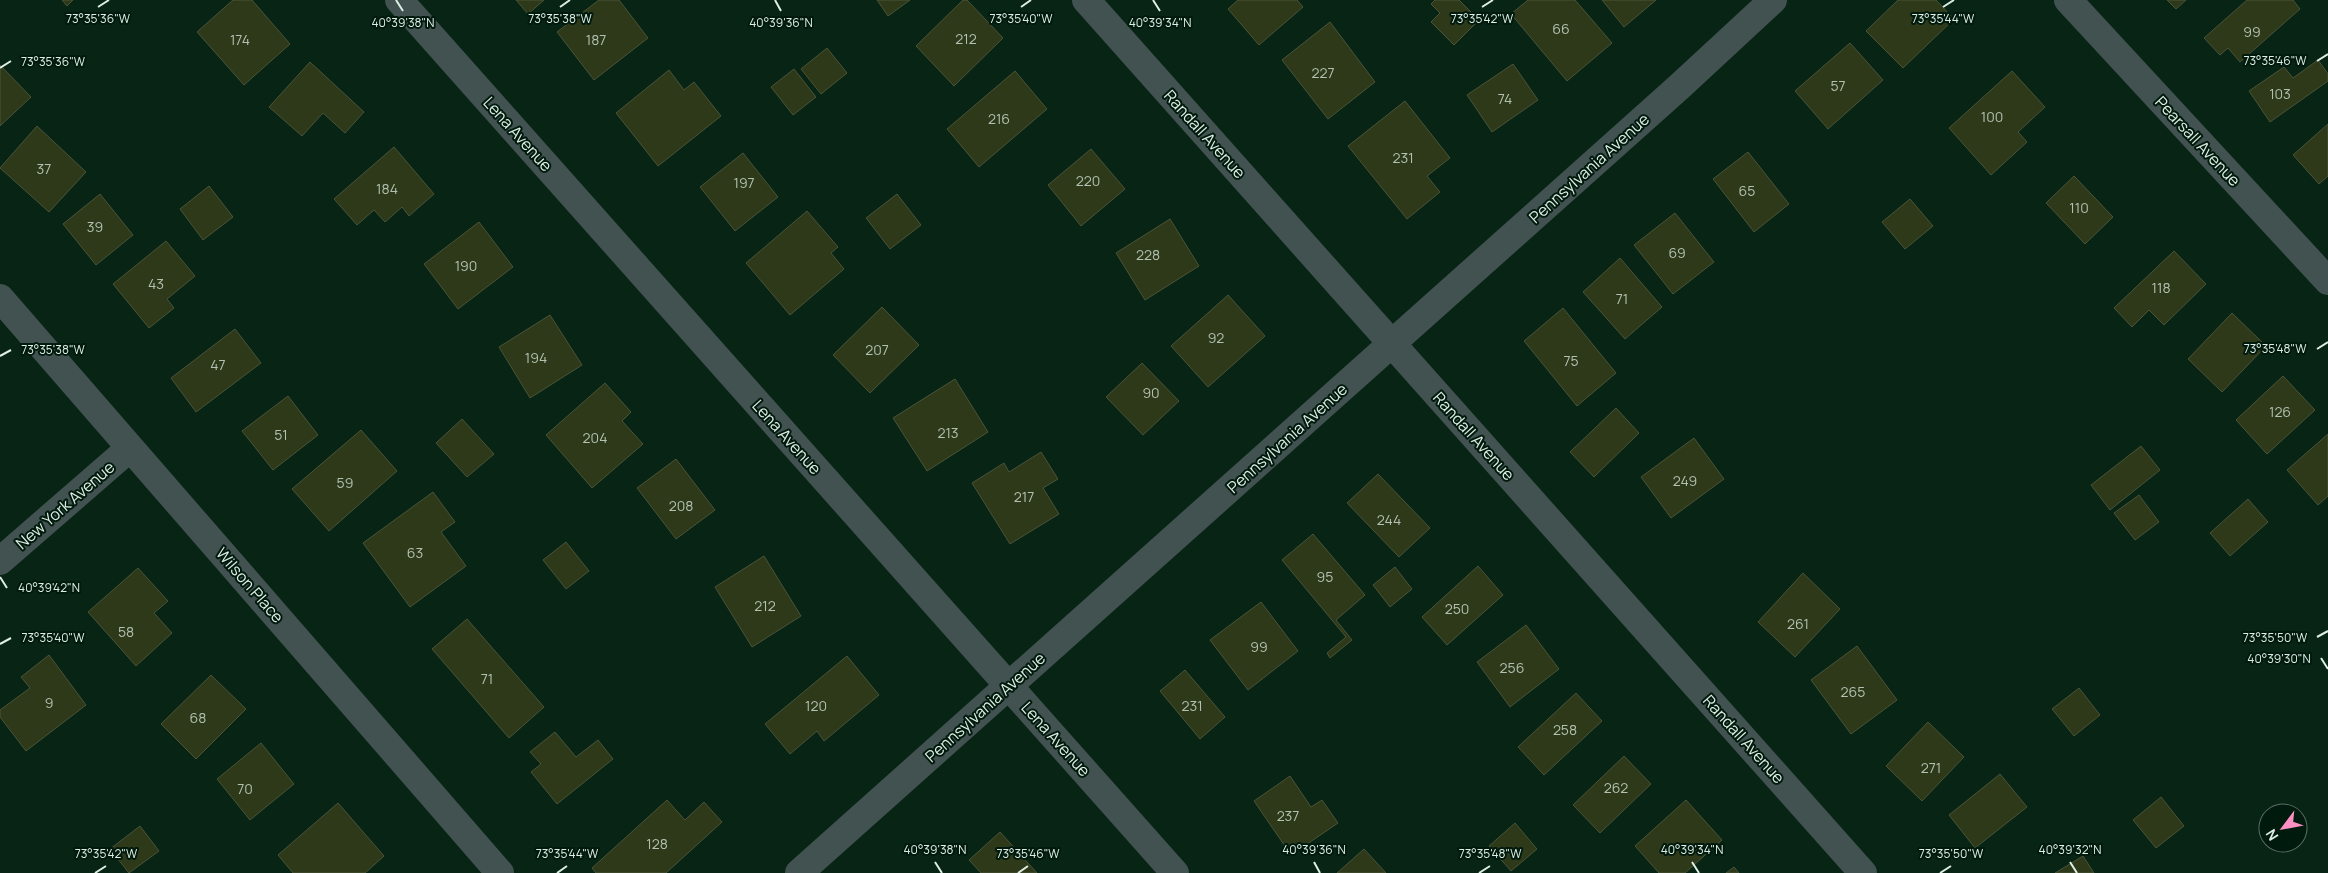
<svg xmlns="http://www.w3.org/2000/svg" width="2328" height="873" font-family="Manrope,sans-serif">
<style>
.building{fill:#2e3919;stroke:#4a5439}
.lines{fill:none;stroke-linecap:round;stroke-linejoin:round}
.street{stroke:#425251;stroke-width:28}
.ticks{fill:none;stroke:#deeee4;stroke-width:2}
.labels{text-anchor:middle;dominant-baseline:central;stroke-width:4;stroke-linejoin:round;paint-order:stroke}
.number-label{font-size:14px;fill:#b2c1b1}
.street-label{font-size:16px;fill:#deeee4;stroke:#001a0d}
.ticks-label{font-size:12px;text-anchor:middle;fill:#deeee4;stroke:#001a0d;stroke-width:4;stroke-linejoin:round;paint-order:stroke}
</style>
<rect width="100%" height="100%" fill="#072415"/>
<!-- building -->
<path class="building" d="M62 0H73L67 6Z
M233 0H252L290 44 244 85 197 32Z
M516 0H544L528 14Z
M599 0H619L648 38 594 80 557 32Z
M877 0H910L888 16Z
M963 0H967L1003 38 954 86 916 46Z
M1238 0H1297L1303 7 1259 45 1228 9Z
M1435 0H1459L1479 20 1454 45 1431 22 1440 13 1431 4Z
M1528 0H1575L1612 43 1567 81 1511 14Z
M1602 0H1656L1624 27Z
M1898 0H1936L1954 19 1903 68 1866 31Z
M2167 0H2186L2176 9Z
M2247 0H2293L2300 9 2240 62 2228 48 2220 55 2204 38Z
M1330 22 1375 82 1328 119 1282 60Z
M1850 43 1883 80 1828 129 1795 91Z
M827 48 847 73 821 94 801 69Z
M2318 60 2328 74V81L2270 122 2249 91 2284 67 2293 78Z
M310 62 364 112 345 133 323 113 302 136 269 107Z
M1513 64 1538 100 1492 132 1467 95Z
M0 65 31 97 0 126Z
M794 69 816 97 793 115 771 87Z
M669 70 684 90 694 82 721 116 658 166 616 113Z
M1015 71 1047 109 979 167 947 129Z
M2012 71 2045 107 2018 132 2027 142 1991 175 1949 128Z
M1405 101 1450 158 1427 176 1440 192 1407 219 1348 146Z
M2328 124V176L2319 184 2293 155Z
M37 126 86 172 49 212 0 168Z
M394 147 434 194 409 216 402 207 385 222 374 210 357 225 334 199Z
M1091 149 1125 189 1081 226 1048 185Z
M1748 152 1789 204 1754 232 1713 179Z
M743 153 778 197 735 231 700 187Z
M2074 176 2113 217 2085 244 2046 203Z
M209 186 233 217 203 240 180 209Z
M100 194 133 235 96 265 63 224Z
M897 194 921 225 890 249 866 218Z
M1910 199 1933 226 1905 249 1882 222Z
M807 211 838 247 831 253 844 269 790 315 746 263Z
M1675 213 1714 262 1673 294 1634 245Z
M1170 219 1199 266 1145 300 1116 253Z
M479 222 513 267 458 309 424 264Z
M166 241 195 276 167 299 174 308 149 328 113 284Z
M2174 251 2206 284 2164 325 2149 310 2132 327 2114 308Z
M1620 258 1662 307 1625 339 1583 292Z
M1228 295 1265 336 1208 387 1171 346Z
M882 307 919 345 870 393 833 355Z
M1563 308 1616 373 1577 406 1524 341Z
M2232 313 2266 346 2222 392 2188 359Z
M550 315 582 365 530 398 499 347Z
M235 329 261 363 196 412 171 378Z
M1142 363 1179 401 1143 435 1106 397Z
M2283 376 2315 410 2267 454 2236 420Z
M955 379 988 432 927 471 893 418Z
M605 383 631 412 622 421 643 444 592 488 546 435Z
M288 396 318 435 273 470 242 431Z
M1616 408 1639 433 1594 477 1570 452Z
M462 419 494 454 467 477 436 443Z
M361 430 397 471 329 531 292 489Z
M2328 434V496L2318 505 2287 470Z
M1694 438 1724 479 1671 518 1641 477Z
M2141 446 2160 470 2110 510 2091 485Z
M1041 452 1058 479 1043 488 1059 514 1010 544 972 483 1004 463 1009 472Z
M676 459 715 510 676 539 637 488Z
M1378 474 1430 528 1399 557 1347 503Z
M433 492 455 522 441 532 466 566 410 607 363 543Z
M2139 495 2159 522 2135 540 2114 513Z
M2248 499 2268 522 2230 556 2210 533Z
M1313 534 1365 595 1336 620 1352 640 1330 658 1327 653 1346 637 1282 560Z
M566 542 589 571 566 589 543 560Z
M764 556 801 616 752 647 715 587Z
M1478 566 1503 595 1447 645 1422 617Z
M1395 567 1412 589 1390 607 1373 585Z
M138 568 168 601 154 613 172 633 136 666 88 612Z
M1803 573 1840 609 1795 657 1758 622Z
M1261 602 1298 651 1248 690 1210 640Z
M467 619 544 707 509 738 432 649Z
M1526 625 1559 669 1510 707 1477 662Z
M1857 646 1897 700 1851 734 1811 680Z
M49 655 86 705 26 751 0 717V710L30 688 21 677Z
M847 656 879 695 824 741 817 731 790 754 765 724Z
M1185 670 1225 717 1200 739 1160 691Z
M211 675 246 709 196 759 161 724Z
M2079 688 2100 715 2074 736 2052 709Z
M1576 693 1602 721 1544 775 1518 747Z
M1928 722 1964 757 1922 801 1886 766Z
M555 732 576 757 598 740 613 759 557 804 531 772 541 764 530 752Z
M261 743 294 784 250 820 217 779Z
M1624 756 1651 784 1600 833 1573 805Z
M2000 774 2027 807 1975 848 1949 815Z
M1290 776 1311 807 1322 800 1338 823 1291 855 1254 801Z
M2161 797 2184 826 2156 848 2133 820Z
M667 800 685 820 704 802 722 822 666 873H596L592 868Z
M1686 800 1722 840 1685 873H1659L1635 846Z
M338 803 384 856 365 873H293L278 855Z
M1515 823 1537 849 1511 871 1489 846Z
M140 826 159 851 129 873 110 849Z
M1000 832 1037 873H981L969 860Z
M1364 849 1386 873H1337Z
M2083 856 2094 873H2055Z
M1734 867 1739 873H1726Z"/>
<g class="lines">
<!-- street -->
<path class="street" d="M399 0 1175 873
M1086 0 1863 873
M2068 0 2328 281
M0 298 500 873
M0 561 130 448
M799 873 1679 87 1773 0"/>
</g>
<!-- ticks -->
<path class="ticks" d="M396 0 403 11M775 0 781 11M1153 0 1160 11M98 7 109 0M560 7 570 0M1021 7 1031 0M1482 7 1493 0M1943 7 1954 0M2317 61 2328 54M0 68 11 61M2317 349 2328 342M0 356 11 350M0 577 7 588M2317 637 2328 631M0 644 11 638M2321 658 2328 669M935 862 942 873M1314 862 1320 873M1692 862 1699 873M2070 862 2077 873M95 873 106 866M557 873 567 866M1018 873 1028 866M1479 873 1490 866M1940 873 1951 866"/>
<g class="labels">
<!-- number labels -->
<g class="number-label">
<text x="1561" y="28">66</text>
<text x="2252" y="31">99</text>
<text x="966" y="38">212</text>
<text x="240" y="39">174</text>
<text x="596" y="39">187</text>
<text x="1323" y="72">227</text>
<text x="1838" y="85">57</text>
<text x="2280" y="93">103</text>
<text x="1505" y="98">74</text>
<text x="1992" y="116">100</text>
<text x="999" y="118">216</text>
<text x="1403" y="157">231</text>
<text x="44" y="168">37</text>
<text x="1088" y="180">220</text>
<text x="744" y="182">197</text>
<text x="387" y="188">184</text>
<text x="1747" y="190">65</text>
<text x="2079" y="207">110</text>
<text x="95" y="226">39</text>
<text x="1677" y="252">69</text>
<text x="1148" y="254">228</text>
<text x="466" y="265">190</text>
<text x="156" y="283">43</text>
<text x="2161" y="287">118</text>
<text x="1622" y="298">71</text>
<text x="1216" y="337">92</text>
<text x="877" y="349">207</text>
<text x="536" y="357">194</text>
<text x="1571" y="360">75</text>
<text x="218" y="364">47</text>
<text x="1151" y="392">90</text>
<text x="2280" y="411">126</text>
<text x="948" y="432">213</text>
<text x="281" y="434">51</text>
<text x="595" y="437">204</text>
<text x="1685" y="480">249</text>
<text x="345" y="482">59</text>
<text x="1024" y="496">217</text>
<text x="681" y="505">208</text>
<text x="1389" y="519">244</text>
<text x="415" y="552">63</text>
<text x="1325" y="576">95</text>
<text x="765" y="605">212</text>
<text x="1457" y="608">250</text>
<text x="1798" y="623">261</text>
<text x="126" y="631">58</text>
<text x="1259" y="646">99</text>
<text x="1512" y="667">256</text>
<text x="487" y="678">71</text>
<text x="1853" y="691">265</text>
<text x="49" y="702">9</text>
<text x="816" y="705">120</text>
<text x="1192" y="705">231</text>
<text x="198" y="717">68</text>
<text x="1565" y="729">258</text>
<text x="1931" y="767">271</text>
<text x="1616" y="787">262</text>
<text x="245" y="788">70</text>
<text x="1288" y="815">237</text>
<text x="657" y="843">128</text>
</g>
<!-- street labels -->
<g class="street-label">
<text transform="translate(518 134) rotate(48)">Lena Avenue</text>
<text transform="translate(1205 134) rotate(48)">Randall Avenue</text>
<text transform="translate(2198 141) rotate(47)">Pearsall Avenue</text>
<text transform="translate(1589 168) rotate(-42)">Pennsylvania Avenue</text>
<text transform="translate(1474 436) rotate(48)">Randall Avenue</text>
<text transform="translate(787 437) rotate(48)">Lena Avenue</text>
<text transform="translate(1287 438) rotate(-42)">Pennsylvania Avenue</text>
<text transform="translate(65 505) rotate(-41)">New York Avenue</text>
<text transform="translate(250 585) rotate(49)">Wilson Place</text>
<text transform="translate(985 707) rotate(-42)">Pennsylvania Avenue</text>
<text transform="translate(1056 739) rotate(48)">Lena Avenue</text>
<text transform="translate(1744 739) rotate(48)">Randall Avenue</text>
</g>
</g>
<g class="ticks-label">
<text x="98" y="23">73°35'36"W</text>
<text x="560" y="23">73°35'38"W</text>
<text x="1021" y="23">73°35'40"W</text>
<text x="1482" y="23">73°35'42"W</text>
<text x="1943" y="23">73°35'44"W</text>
<text x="403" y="27">40°39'38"N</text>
<text x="781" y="27">40°39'36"N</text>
<text x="1160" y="27">40°39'34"N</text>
<text x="2275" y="65">73°35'46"W</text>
<text x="53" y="66">73°35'36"W</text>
<text x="2275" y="353">73°35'48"W</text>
<text x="53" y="354">73°35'38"W</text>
<text x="49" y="592">40°39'42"N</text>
<text x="2275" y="642">73°35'50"W</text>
<text x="53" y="642">73°35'40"W</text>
<text x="2279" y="663">40°39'30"N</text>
<text x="935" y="854">40°39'38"N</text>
<text x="1314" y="854">40°39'36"N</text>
<text x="1692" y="854">40°39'34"N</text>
<text x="2070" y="854">40°39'32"N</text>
<text x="106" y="858">73°35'42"W</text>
<text x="567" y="858">73°35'44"W</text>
<text x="1028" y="858">73°35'46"W</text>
<text x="1490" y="858">73°35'48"W</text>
<text x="1951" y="858">73°35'50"W</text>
</g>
<!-- north arrow -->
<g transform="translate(2283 828) rotate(238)"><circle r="24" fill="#001a0d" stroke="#596f63"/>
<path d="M0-4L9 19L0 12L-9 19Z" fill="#fc8fc1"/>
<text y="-8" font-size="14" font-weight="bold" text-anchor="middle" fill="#deeee4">N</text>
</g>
</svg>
